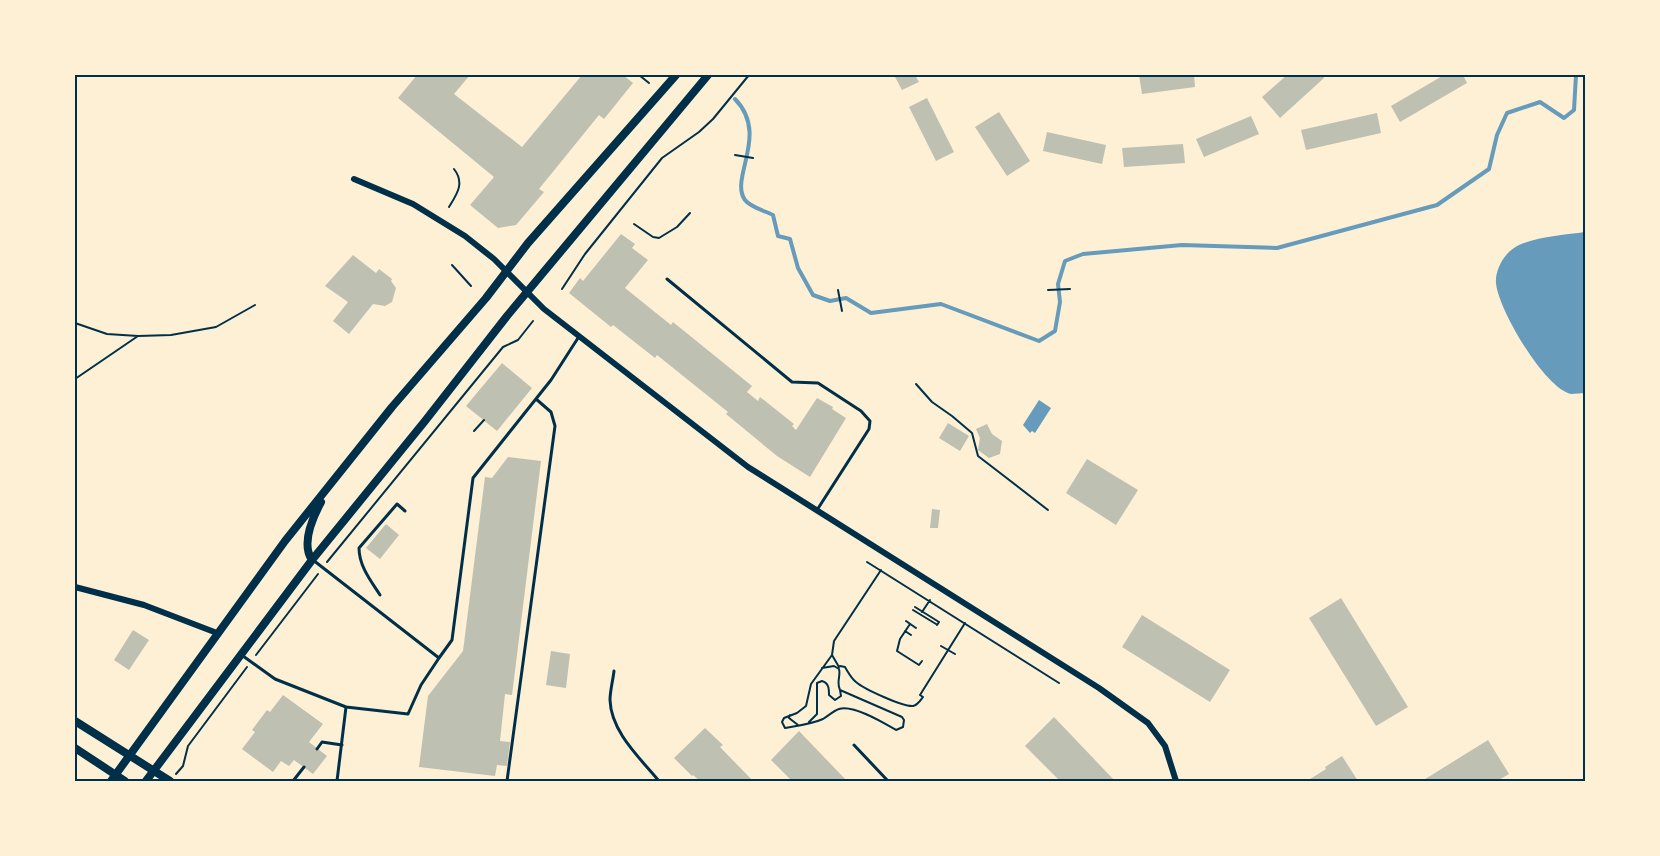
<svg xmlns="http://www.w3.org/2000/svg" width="1660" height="856" font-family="Signika,sans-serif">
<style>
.water{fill:#669bbc}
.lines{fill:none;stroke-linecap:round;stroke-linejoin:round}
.stream{stroke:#669bbc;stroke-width:4}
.building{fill:#bec0b2}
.path{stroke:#003049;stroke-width:2}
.service{stroke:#003049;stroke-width:3}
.minor{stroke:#003049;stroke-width:6}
.tertiary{stroke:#003049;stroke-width:8}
.secondary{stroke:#003049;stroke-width:8}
.neatline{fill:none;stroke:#003049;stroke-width:2}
</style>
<rect width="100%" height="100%" fill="#fdf0d5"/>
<!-- water -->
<path class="water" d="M1585 232V393C1581 393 1575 394 1571 394 1545 389 1498 309 1496 283 1495 271 1503 255 1514 248 1531 237 1564 235 1585 232Z
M1039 400 1051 408 1035 433 1032 431 1030 433 1023 425Z"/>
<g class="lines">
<!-- stream -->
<path class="stream" d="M735 99C770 135 729 178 745 200 750 207 765 211 773 215L778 236 790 239 798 268 813 295 830 301 846 298 871 313 941 304 1039 341 1055 331 1060 302 1058 284 1065 261 1083 254 1182 245 1277 248 1437 205 1489 169 1497 135 1507 113 1540 102 1564 118 1574 110 1576 75"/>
</g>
<!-- building -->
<path class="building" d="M417 75H470L454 94 522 147 582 75H623L633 83 604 119 599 115 539 189 544 192 516 225 498 228 470 205 494 177 398 98Z
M894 75H915L919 82 902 90Z
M1139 75H1194L1195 87 1142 94Z
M1287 75H1322L1324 78 1280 118 1262 97Z
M1444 75H1463L1467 83 1400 122 1391 106Z
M927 98 954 152 936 161 909 107Z
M999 112 1030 161 1007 176 975 127Z
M1377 113 1381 133 1306 150 1301 130Z
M1251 116 1259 134 1204 157 1196 139Z
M1047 132 1106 145 1102 164 1043 151Z
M1183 144 1185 163 1124 167 1122 148Z
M621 234 635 244 632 248 648 260 625 288 671 325 673 322 752 386 747 392 758 401 760 397 794 424 792 426 796 430 817 398 833 407 832 409 846 418 810 477 777 456 726 414 728 412 657 355 655 358 613 325 611 327 569 293 580 278 583 281Z
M353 255 376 273 379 269 392 279 391 281 396 288 392 302 385 306 373 304 349 334 333 321 348 302 325 286Z
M502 363 532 388 497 431 466 406Z
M948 423 969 436 960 451 939 438Z
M987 424 992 434 1002 441 1000 454 989 458 978 450 980 438 976 429Z
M508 457 541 461 512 695 505 694 500 741 510 742 507 766 497 765 495 776 419 767 428 696 463 651 485 477 492 478Z
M1087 459 1138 490 1116 525 1066 493Z
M932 509 940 510 938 528H930Z
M386 524 399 535 380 559 366 548Z
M1341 598 1408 707 1376 726 1309 618Z
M1142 615 1230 670 1210 702 1122 647Z
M133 630 149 640 129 670 114 660Z
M551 651 570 654 566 688 546 685Z
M283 695 323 724 309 742 327 756 313 774 294 760 289 766 281 761 273 772 242 749 255 732 252 730 267 710 270 712Z
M1054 717 1115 781H1060L1025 746Z
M705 728 723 745 720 747 753 781H700L693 775 692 776 674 758Z
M799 731 847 781H792L771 760Z
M1488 740 1509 774 1497 781H1422Z
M1342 756 1358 781H1307L1326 769 1325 767Z"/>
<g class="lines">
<!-- path -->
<path class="path" d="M639 75 649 83
M735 155 753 158
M449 207C457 194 465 183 454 169
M634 224 653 237 659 238 677 227 690 213
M452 265 471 286
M562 289 585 254 662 158 699 132 713 119 749 75
M838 290 842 311
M1048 290 1070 289
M75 323 107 334 138 336 171 335 216 327 255 305
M75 379 138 336
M916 384 932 402 952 416 972 433 978 456 1048 510
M474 431 484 420
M327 562 503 347 518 340 533 321
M867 562 1059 683
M915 607 939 622 937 625
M913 610 936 624
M922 612 930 600
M906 621 916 628
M910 624 900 639 897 651 919 665 922 661
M905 631 911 635
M941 646 955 654
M256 655 318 574
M832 655 839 667
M840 666 845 667C848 672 851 678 856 682 864 689 903 707 913 706 918 705 920 701 923 697L920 695 965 623
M822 668 834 666 839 669C841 676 836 682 840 690L902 717 904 720 903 727 896 730C884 723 853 704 839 709 833 711 828 716 823 719 812 724 797 726 785 728L782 722 784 718 797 713 806 706 811 684 832 655 834 641 881 570
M790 715 789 718 798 725
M809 722 817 714V683L822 681C829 683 829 689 829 695L835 700 841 696 840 690
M176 774 183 766 188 746 247 667"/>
<!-- service -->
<path class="service" d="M667 279 792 382 818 383 861 411 870 421 869 429 817 510
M313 560 439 658 421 685 408 714 346 707
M380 595C371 581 359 566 359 548L397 504 405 511
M243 656 275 679 346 707 337 781
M439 658 452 640 473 478 551 380 578 338
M614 671C613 680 610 691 610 700 611 732 640 758 659 781
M854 745 888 781
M317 749 322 742 342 745
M293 781 304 767
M507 781 555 426 551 412 536 399"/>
<!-- minor -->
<path class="minor" d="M354 179 413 204 465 236 494 259 544 309 748 467 1099 688 1148 723 1165 746 1176 781
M75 587 144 605 217 633"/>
<!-- tertiary -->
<path class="tertiary" d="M75 721 170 781
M75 748 125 781"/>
<!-- secondary -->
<path class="secondary" d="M312 560C301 544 313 517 321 502
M111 781 285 541 392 407 486 298 528 243 676 75
M146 781 312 560 425 421 507 316 708 75"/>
</g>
<!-- border -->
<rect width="1660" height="856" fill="none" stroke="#fdf0d5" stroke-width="153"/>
<rect x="76" y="76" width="1508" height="704" class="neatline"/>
</svg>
